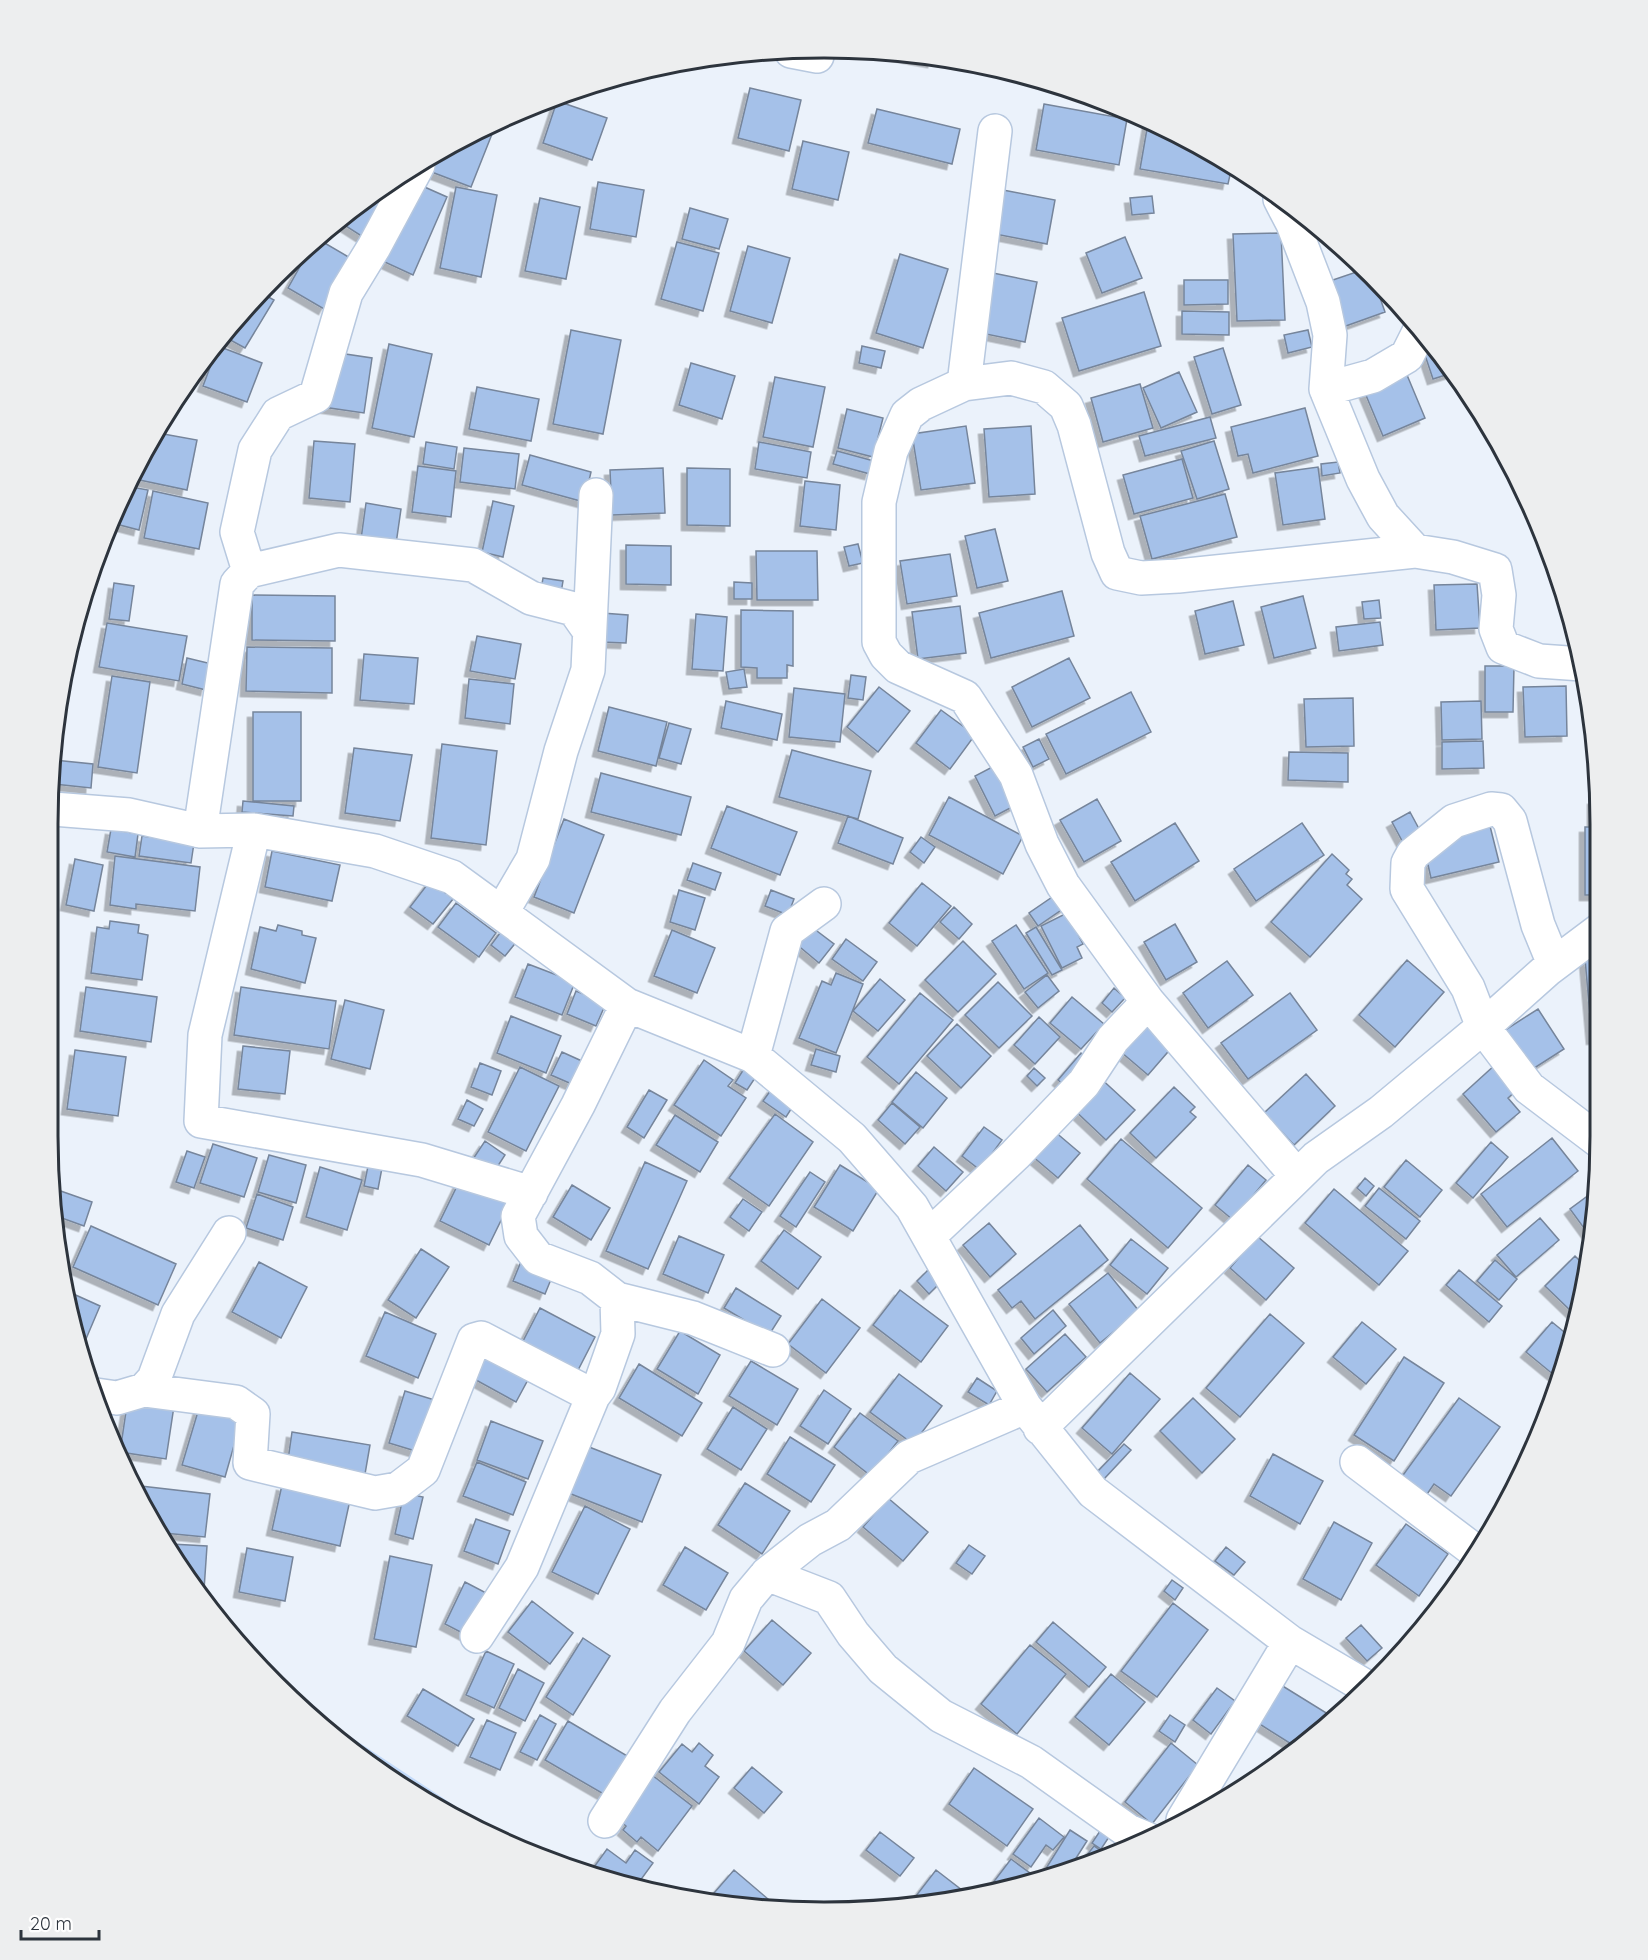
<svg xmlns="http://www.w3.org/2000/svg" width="1648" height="1960" font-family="Quicksand,sans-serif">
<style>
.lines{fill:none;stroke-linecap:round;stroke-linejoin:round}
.stream{stroke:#c2dafa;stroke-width:8}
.building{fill:#a5c1e9;stroke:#76859b;stroke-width:1.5;filter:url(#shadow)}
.minor-casing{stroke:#b7c8df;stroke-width:36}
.minor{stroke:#fff;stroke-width:33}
.rim{fill:none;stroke:#2d343d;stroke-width:3}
</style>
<defs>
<filter id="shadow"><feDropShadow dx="-5.5" dy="5.5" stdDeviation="0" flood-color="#0004"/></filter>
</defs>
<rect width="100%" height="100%" fill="#ebf2fb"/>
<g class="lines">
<!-- stream -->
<path class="stream" d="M336 1732 460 1814"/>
</g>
<!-- building -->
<path class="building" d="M894 55 933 59V62Z
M750 88 801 100 789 151 738 138Z
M557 101 607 118 592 160 543 143Z
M1044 104 1127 119 1119 165 1036 150Z
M877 109 960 129 952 164 868 143Z
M1148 123 1232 166 1228 184 1140 169Z
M496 124 471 187 429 171 435 156Z
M803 141 849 152 838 200 792 189Z
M411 181 447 197 413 275 376 258Z
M598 182 644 190 636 237 590 229Z
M456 187 497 195 481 277 440 268Z
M1003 190 1055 200 1047 244 995 234Z
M374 193 386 201 363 237 338 221Z
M1152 196 1154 213 1132 215 1130 198Z
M540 198 580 207 566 279 525 271Z
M690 208 728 219 719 249 682 239Z
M1281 233 1285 320 1237 321 1233 234Z
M1125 237 1142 278 1102 293 1086 253Z
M316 238 352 259 324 309 288 288Z
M677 242 719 253 703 311 661 299Z
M748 246 790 258 772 323 730 311Z
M900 254 948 269 923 348 876 333Z
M1365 269 1372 275 1385 312 1343 327 1327 282Z
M993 273 1037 282 1025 342 981 333Z
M1184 280H1228V304L1184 305Z
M1144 292 1161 346 1079 371 1062 318Z
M263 294 274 300 245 348 223 336Z
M1182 311 1229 312V335L1182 334Z
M571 330 621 340 603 434 553 424Z
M1308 330 1312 347 1288 353 1284 335Z
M389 344 432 354 414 437 372 428Z
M218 346 262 363 247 402 203 386Z
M862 346 885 351 881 368 859 363Z
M1223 348 1241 405 1212 414 1194 357Z
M332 352 372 358 364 413 323 407Z
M1435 352 1452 373 1433 379 1425 355Z
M691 363 735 376 722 419 679 405Z
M1179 372 1197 412 1161 428 1143 388Z
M1407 375 1425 418 1383 436 1365 393Z
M775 377 825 387 813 447 763 437Z
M1140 384 1153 428 1103 442 1091 398Z
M477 387 539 399 531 441 469 429Z
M1305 408 1318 456 1253 473 1248 454 1238 456 1231 427Z
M847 409 883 418 873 457 838 448Z
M1210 417 1216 438 1145 456 1139 436Z
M966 426 975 483 921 490 912 434Z
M1031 426 1035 494 989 497 984 429Z
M158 433 197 440 187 490 130 478Z
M314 441 355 444 350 502 309 498Z
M1214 441 1229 489 1197 499 1181 451Z
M426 442 457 447 454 469 423 464Z
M759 442 811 452 807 478 755 469Z
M464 448 519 454 515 489 460 482Z
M837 451 874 461 870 474 833 464Z
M530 455 591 472 584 502 522 485Z
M1182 459 1193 498 1134 514 1123 475Z
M1338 462 1340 473 1322 476 1321 464Z
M418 466 456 471 451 517 412 512Z
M1318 467 1325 519 1283 525 1275 473Z
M663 468 665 513 612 515 610 470Z
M687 468 730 469V526L687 525Z
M805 481 840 485 836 530 800 526Z
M126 486 148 490 139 530 112 523Z
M153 491 208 503 199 549 144 538Z
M1225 494 1237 537 1152 559 1140 516Z
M493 501 514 506 503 557 482 552Z
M366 503 401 509 396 544 361 539Z
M995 529 1008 581 977 588 965 536Z
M858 544 863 563 849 566 844 547Z
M626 545 671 546V585L626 584Z
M756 551H817L818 600H757Z
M950 554 957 596 907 604 900 561Z
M543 578 563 581 560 599 540 595Z
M734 582 752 583V599H734Z
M114 583 134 586 129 621 109 619Z
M1477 584 1480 628 1436 630 1434 585Z
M1062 591 1074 636 991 658 979 613Z
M252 595 335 596V641L252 640Z
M1303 596 1316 648 1274 658 1261 607Z
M1379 600 1381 618 1364 619 1362 602Z
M1233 601 1244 645 1205 654 1195 611Z
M960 606 966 653 918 659 912 612Z
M741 610 793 611V666L787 665V678H757V668L741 667Z
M602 613 628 615 626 643 600 642Z
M696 614 727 617 723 671 692 669Z
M1380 622 1383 645 1339 651 1336 627Z
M107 623 187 636 179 681 99 667Z
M477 636 521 644 515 679 470 671Z
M247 647 332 648V693L246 691Z
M364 654 418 658 414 704 360 700Z
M187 658 212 664 206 690 182 684Z
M1069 658 1090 698 1032 727 1012 687Z
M1485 666H1514L1513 712H1485Z
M744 669 747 687 729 689 726 672Z
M851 675 866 677 863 700 848 698Z
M112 676 150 682 137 773 98 767Z
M469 679 514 684 510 724 465 718Z
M1566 686 1567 736 1525 737 1523 687Z
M879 687 910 711 878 752 847 727Z
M794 688 845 694 840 742 789 737Z
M1131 692 1151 732 1066 774 1046 734Z
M1353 698 1354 746 1306 747 1304 699Z
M726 701 782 714 777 740 721 728Z
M1481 701 1482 739 1442 740 1441 702Z
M609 707 667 722 656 766 598 751Z
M941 710 975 735 950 769 916 743Z
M253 712H301V801H253Z
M669 723 691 729 681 764 659 758Z
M1039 739 1049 759 1033 767 1023 747Z
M1483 741 1484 768 1442 769V742Z
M442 744 497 751 486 845 431 838Z
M354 748 412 755 400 821 345 813Z
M792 750 871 771 858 819 779 797Z
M1289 752 1348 753V782L1288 780Z
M54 760 93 764 91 788 54 784Z
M998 764 1018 804 995 816 975 776Z
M601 773 691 797 681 835 591 812Z
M949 797 1023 836 1003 874 929 835Z
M1097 799 1121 841 1084 862 1060 820Z
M1593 799H1598L1600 825H1593Z
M243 801 294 806 293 816 242 812Z
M727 806 797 832 780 875 711 848Z
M1410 812 1425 840 1407 850 1392 822Z
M848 816 903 838 893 864 838 843Z
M564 819 604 835 574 913 534 897Z
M1175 823 1199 861 1135 901 1111 862Z
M1302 823 1324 855 1256 901 1234 869Z
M1490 826 1499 862 1431 878 1424 847 1458 839 1457 834Z
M1585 827H1600V895H1585Z
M111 829 138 834 135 857 107 852Z
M142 836 194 843 191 863 139 856Z
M921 837 935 847 924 863 910 852Z
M272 851 340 865 332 901 265 887Z
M1332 854 1349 870 1346 874 1352 879 1347 885 1362 899 1310 957 1271 922Z
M115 856 200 867 195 911 136 904V909L110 905Z
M75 859 103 865 94 911 66 905Z
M693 863 721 873 715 890 687 880Z
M430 881 453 899 433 924 410 907Z
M922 883 951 906 917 946 889 923Z
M679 890 705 898 695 930 670 922Z
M771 890 794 899 788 915 765 906Z
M1061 891 1070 904 1038 926 1029 913Z
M456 903 496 933 479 957 438 927Z
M954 907 972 924 959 939 940 922Z
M1067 913 1083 944 1077 947 1082 958 1062 968 1041 926Z
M110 921 139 925 138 933 148 935 142 980 91 973 97 927 109 929Z
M51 924H57L51 972Z
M1175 924 1197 962 1166 980 1144 942Z
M278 925 302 931V935L316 938 305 983 251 969 260 927 276 931Z
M809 925 834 944 819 963 795 943Z
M1016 925 1048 973 1024 989 992 941Z
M1036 927 1062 970 1052 975 1026 933Z
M503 929 518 940 505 956 491 945Z
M672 930 715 948 697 993 654 976Z
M846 939 877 962 863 981 832 959Z
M963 941 996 974 958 1012 925 980Z
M1599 946V1038L1592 1039 1584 947Z
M1407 960 1444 992 1395 1047 1359 1015Z
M1227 961 1253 995 1208 1028 1183 993Z
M528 964 575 982 562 1015 515 997Z
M836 973 863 984 836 1053 799 1038 822 981 831 985Z
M1047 975 1059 991 1038 1008 1025 992Z
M880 979 905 1000 878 1031 853 1011Z
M998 982 1032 1016 999 1048 965 1015Z
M50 987H56L51 1034H50Z
M86 987 157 997 151 1042 80 1031Z
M241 987 336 1001 329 1049 234 1035Z
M1114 988 1125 998 1112 1012 1102 1003Z
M576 991 606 1003 596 1026 567 1014Z
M920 993 953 1020 899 1084 867 1057Z
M1290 993 1317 1030 1248 1079 1221 1043Z
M1072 997 1104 1024 1081 1049 1050 1023Z
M345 1000 384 1010 370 1069 331 1059Z
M1538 1009 1564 1049 1525 1074 1499 1034Z
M511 1016 561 1036 546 1073 497 1053Z
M1039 1017 1060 1037 1035 1064 1014 1045Z
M1139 1017 1173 1046 1148 1075 1114 1046Z
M957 1024 991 1056 961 1088 927 1056Z
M243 1046 290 1051 285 1094 238 1089Z
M816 1049 840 1056 836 1072 811 1065Z
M75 1050 126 1057 118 1116 67 1109Z
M562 1052 584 1062 574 1085 551 1075Z
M1081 1053 1093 1063 1070 1090 1058 1080Z
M704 1060 733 1080 728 1086 746 1098 721 1136 674 1105Z
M480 1063 501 1071 492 1095 471 1087Z
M747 1064 759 1072 747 1090 735 1083Z
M1496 1064 1518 1089 1508 1098 1520 1112 1496 1132 1463 1094Z
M520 1067 559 1086 526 1151 488 1132Z
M1034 1068 1045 1078 1037 1086 1027 1076Z
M916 1072 947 1098 923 1128 892 1102Z
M1306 1074 1335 1106 1294 1145 1264 1113Z
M1097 1075 1135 1110 1106 1140 1069 1105Z
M773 1087 795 1103 786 1117 763 1101Z
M1174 1087 1195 1107 1190 1112 1196 1117 1156 1158 1130 1133Z
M649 1090 667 1100 644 1138 627 1127Z
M467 1100 483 1109 474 1126 458 1119Z
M892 1103 920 1127 905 1144 878 1120Z
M775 1114 813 1142 769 1206 729 1178Z
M675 1115 718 1142 700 1172 656 1145Z
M1047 1125 1080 1153 1058 1178 1025 1150Z
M984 1127 1002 1140 980 1170 962 1156Z
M1552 1138 1578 1171 1507 1227 1481 1194Z
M1121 1139 1202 1208 1168 1248 1087 1179Z
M485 1141 505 1155 494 1172 473 1159Z
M1491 1142 1508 1157 1473 1198 1456 1183Z
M213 1144 257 1158 244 1197 200 1183Z
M934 1147 963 1172 946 1191 918 1166Z
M187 1151 205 1157 194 1188 176 1182Z
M269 1155 306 1165 296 1203 258 1192Z
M1406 1160 1442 1190 1420 1217 1384 1187Z
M645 1162 687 1181 648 1269 606 1251Z
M840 1165 879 1189 853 1231 814 1207Z
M1248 1165 1266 1180 1233 1220 1215 1205Z
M368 1166 382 1168 378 1189 364 1186Z
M320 1167 362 1180 347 1230 306 1217Z
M810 1172 825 1182 796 1227 780 1216Z
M1365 1178 1374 1186 1366 1196 1357 1188Z
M460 1180 509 1204 489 1245 440 1221Z
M572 1185 610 1208 591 1240 553 1217Z
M1379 1188 1420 1221 1406 1239 1365 1206Z
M55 1189 92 1202 84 1226 59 1217Z
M1334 1189 1408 1251 1379 1285 1305 1223Z
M1597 1189 1598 1190 1589 1235 1570 1209Z
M257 1194 293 1207 283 1240 246 1228Z
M743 1199 762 1212 749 1231 730 1217Z
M1540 1218 1559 1240 1516 1277 1497 1255Z
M989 1223 1016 1254 990 1277 963 1245Z
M1080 1225 1108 1260 1035 1319 1021 1301 1012 1308 998 1290Z
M91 1226 176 1264 158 1305 73 1267Z
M784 1230 821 1257 798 1289 761 1261Z
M679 1236 724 1255 708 1293 663 1274Z
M1257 1236 1294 1268 1266 1300 1230 1268Z
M1131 1239 1168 1268 1147 1294 1110 1265Z
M421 1249 449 1267 416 1318 388 1300Z
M1575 1256 1583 1264 1573 1313 1545 1286Z
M522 1259 554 1272 545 1294 513 1281Z
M1495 1260 1517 1279 1499 1300 1477 1281Z
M259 1262 307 1287 281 1338 232 1312Z
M929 1269 941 1282 929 1294 917 1281Z
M1459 1270 1502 1306 1489 1322 1446 1285Z
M1108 1273 1139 1311 1100 1343 1069 1304Z
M736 1288 781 1316 769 1335 724 1308Z
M900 1290 948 1326 921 1362 873 1325Z
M69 1292 100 1306 80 1353 74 1337Z
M822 1299 860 1328 826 1373 788 1344Z
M540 1308 595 1337 574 1378 519 1349Z
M1053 1310 1066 1326 1034 1354 1021 1338Z
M385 1312 436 1334 418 1378 366 1356Z
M1270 1314 1304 1343 1240 1417 1206 1388Z
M1362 1322 1396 1349 1366 1384 1333 1357Z
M1552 1322 1569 1336 1560 1380 1526 1352Z
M680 1331 720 1355 698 1394 657 1369Z
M1065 1334 1086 1357 1047 1392 1026 1369Z
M480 1348 530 1376 516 1402 465 1374Z
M1404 1357 1444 1383 1394 1461 1354 1435Z
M751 1361 798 1389 777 1425 729 1396Z
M639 1364 702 1403 682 1436 619 1398Z
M1130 1373 1160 1399 1112 1454 1082 1428Z
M899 1374 942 1406 913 1444 870 1412Z
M977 1378 997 1391 989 1405 968 1392Z
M824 1390 851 1409 828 1444 800 1426Z
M405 1391 438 1401 422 1453 389 1443Z
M128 1398 174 1406 166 1459 120 1452Z
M1193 1398 1235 1439 1202 1473 1160 1431Z
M1459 1398 1500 1427 1451 1496 1434 1484 1423 1500 1398 1482Z
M733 1407 767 1429 741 1470 707 1449Z
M199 1408 241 1421 225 1477 182 1465Z
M860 1413 898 1441 871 1476 834 1447Z
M491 1421 543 1441 528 1479 477 1460Z
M292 1432 370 1445 364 1480 287 1467Z
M790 1437 835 1465 811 1502 767 1474Z
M1124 1444 1131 1450 1104 1479 1097 1472Z
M584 1445 661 1475 642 1522 566 1492Z
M1273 1454 1323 1481 1300 1524 1250 1496Z
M477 1462 526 1482 513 1515 463 1496Z
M745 1483 790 1511 762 1554 718 1525Z
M132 1485 210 1494 205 1537 164 1533Z
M282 1485 350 1500 340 1546 272 1530Z
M404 1493 423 1497 413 1539 395 1534Z
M888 1498 928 1532 903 1561 863 1527Z
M585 1506 630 1529 598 1594 552 1572Z
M476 1519 510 1531 498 1564 464 1551Z
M1334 1522 1372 1543 1341 1600 1303 1579Z
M1406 1524 1448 1554 1419 1596 1376 1565Z
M171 1544 207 1546 204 1590H202Z
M969 1545 985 1556 972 1574 956 1563Z
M685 1547 728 1573 706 1610 663 1585Z
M1226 1547 1245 1562 1234 1575 1215 1561Z
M247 1548 293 1557 285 1601 239 1592Z
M390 1556 432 1565 416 1647 374 1639Z
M1172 1580 1183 1588 1175 1600 1164 1591Z
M465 1582 492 1596 472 1638 445 1624Z
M532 1601 573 1633 550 1664 508 1632Z
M1173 1603 1208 1630 1157 1697 1121 1671Z
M772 1620 811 1653 783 1685 744 1651Z
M1053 1622 1106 1667 1089 1687 1036 1642Z
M1361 1625 1382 1648 1367 1661 1346 1638Z
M583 1638 610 1656 573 1715 546 1697Z
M1030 1645 1066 1674 1017 1734 981 1704Z
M486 1651 514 1664 494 1708 466 1695Z
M518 1669 544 1683 525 1721 499 1708Z
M1111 1674 1145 1702 1109 1745 1075 1717Z
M1281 1685 1328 1714 1320 1728 1296 1747 1258 1723Z
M1217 1688 1235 1701 1211 1734 1193 1720Z
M423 1689 474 1719 458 1746 407 1716Z
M540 1715 556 1724 537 1760 520 1752Z
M1170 1715 1185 1725 1175 1742 1159 1731Z
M487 1720 516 1733 500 1770 470 1757Z
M568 1721 629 1757 607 1796 545 1760Z
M699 1743 713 1755 705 1766 719 1777 699 1804 659 1772 682 1744 692 1752Z
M1171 1743 1198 1765 1152 1824 1125 1802Z
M752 1767 782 1792 764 1813 734 1788Z
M974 1768 1033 1809 1007 1846 949 1804Z
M652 1775 692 1806 658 1851 641 1837 637 1842 623 1830 626 1826 618 1819Z
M1039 1818 1064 1837 1053 1850 1046 1845 1031 1867 1013 1854Z
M1070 1830 1087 1841 1071 1866 1049 1872 1045 1870Z
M1100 1831 1109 1837 1101 1849 1092 1843Z
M880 1832 914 1858 900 1876 866 1850Z
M1094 1846 1108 1856 1080 1864Z
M607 1849 626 1863 635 1850 653 1863 637 1885 589 1874Z
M1011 1859 1034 1876 989 1888Z
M734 1870 768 1899 763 1905H723L707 1901Z
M936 1870 967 1894 926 1905H909Z"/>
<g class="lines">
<defs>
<path id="minor" d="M791 51 817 56
M1280 199 1293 224 1323 302 1330 335 1326 389 1363 479 1383 516 1415 551
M964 384 995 131
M1326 389 1373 376 1407 356 1419 332
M249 571 339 550 473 565 531 598 574 609 588 629
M53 809 129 815 200 831 254 830 375 851 452 877 627 1005 753 1056 852 1138 912 1207 1025 1407 1093 1492 1290 1642 1368 1688
M254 830 205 1035 201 1121 422 1160 531 1193
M200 831 237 584 249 571 237 532 255 450 278 414 316 396 346 293 374 247 418 165
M502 912 533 859 561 751 588 670 596 495
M1554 964 1538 925 1510 821 1501 810 1491 809 1454 821 1413 854 1408 863 1407 889 1468 988 1483 1027 1529 1088 1599 1141
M627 1005 578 1105 518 1216 521 1236 538 1258 590 1278 617 1299 693 1318 773 1350
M753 1056 787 931 824 904
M1297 1176 1148 1002 1063 885 1042 844 1016 775 965 697 898 667 886 655 879 642V502L891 451 907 415 921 404 964 384 1011 378 1044 387 1066 406 1074 425 1108 553 1117 573 1141 578 1178 576 1415 551 1453 557 1495 570 1499 595 1496 629 1503 647 1539 661 1582 664
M930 1235 1015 1155 1084 1083 1113 1039 1148 1002
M144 1390 154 1379 178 1314 229 1233
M96 1395 117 1398 144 1390 236 1402 253 1414 250 1463 375 1493 398 1489 423 1470 474 1340 481 1338 593 1396
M1040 1428 1316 1158 1381 1112 1483 1027 1548 969 1600 930
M1357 1462 1475 1551
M767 1574 829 1598 853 1634 883 1669 941 1716 1031 1762 1128 1831 1147 1839
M477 1636 522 1567 593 1396 599 1388 618 1334 617 1299
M1183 1820 1290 1642
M605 1821 675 1711 728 1643 746 1599 767 1574 810 1540 838 1525 909 1457 1025 1407"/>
</defs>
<!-- minor casing -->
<use href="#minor" class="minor-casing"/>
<!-- minor -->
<use href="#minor" class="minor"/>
</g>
<!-- crop -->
<path d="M0 0H1648V1960H0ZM824 58H824A766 766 0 0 1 1590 824V1136A766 766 0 0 1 824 1902H824A766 766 0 0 1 58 1136V824A766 766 0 0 1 824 58Z" fill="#edeeef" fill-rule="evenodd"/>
<path class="rim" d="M824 58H824A766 766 0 0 1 1590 824V1136A766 766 0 0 1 824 1902H824A766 766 0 0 1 58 1136V824A766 766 0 0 1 824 58Z"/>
<!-- scale -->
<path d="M21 1930v9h78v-9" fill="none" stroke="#2d343d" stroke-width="3"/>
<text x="30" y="1930" font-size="18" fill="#2d343d" stroke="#fefefe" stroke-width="4.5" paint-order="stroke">20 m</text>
</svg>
